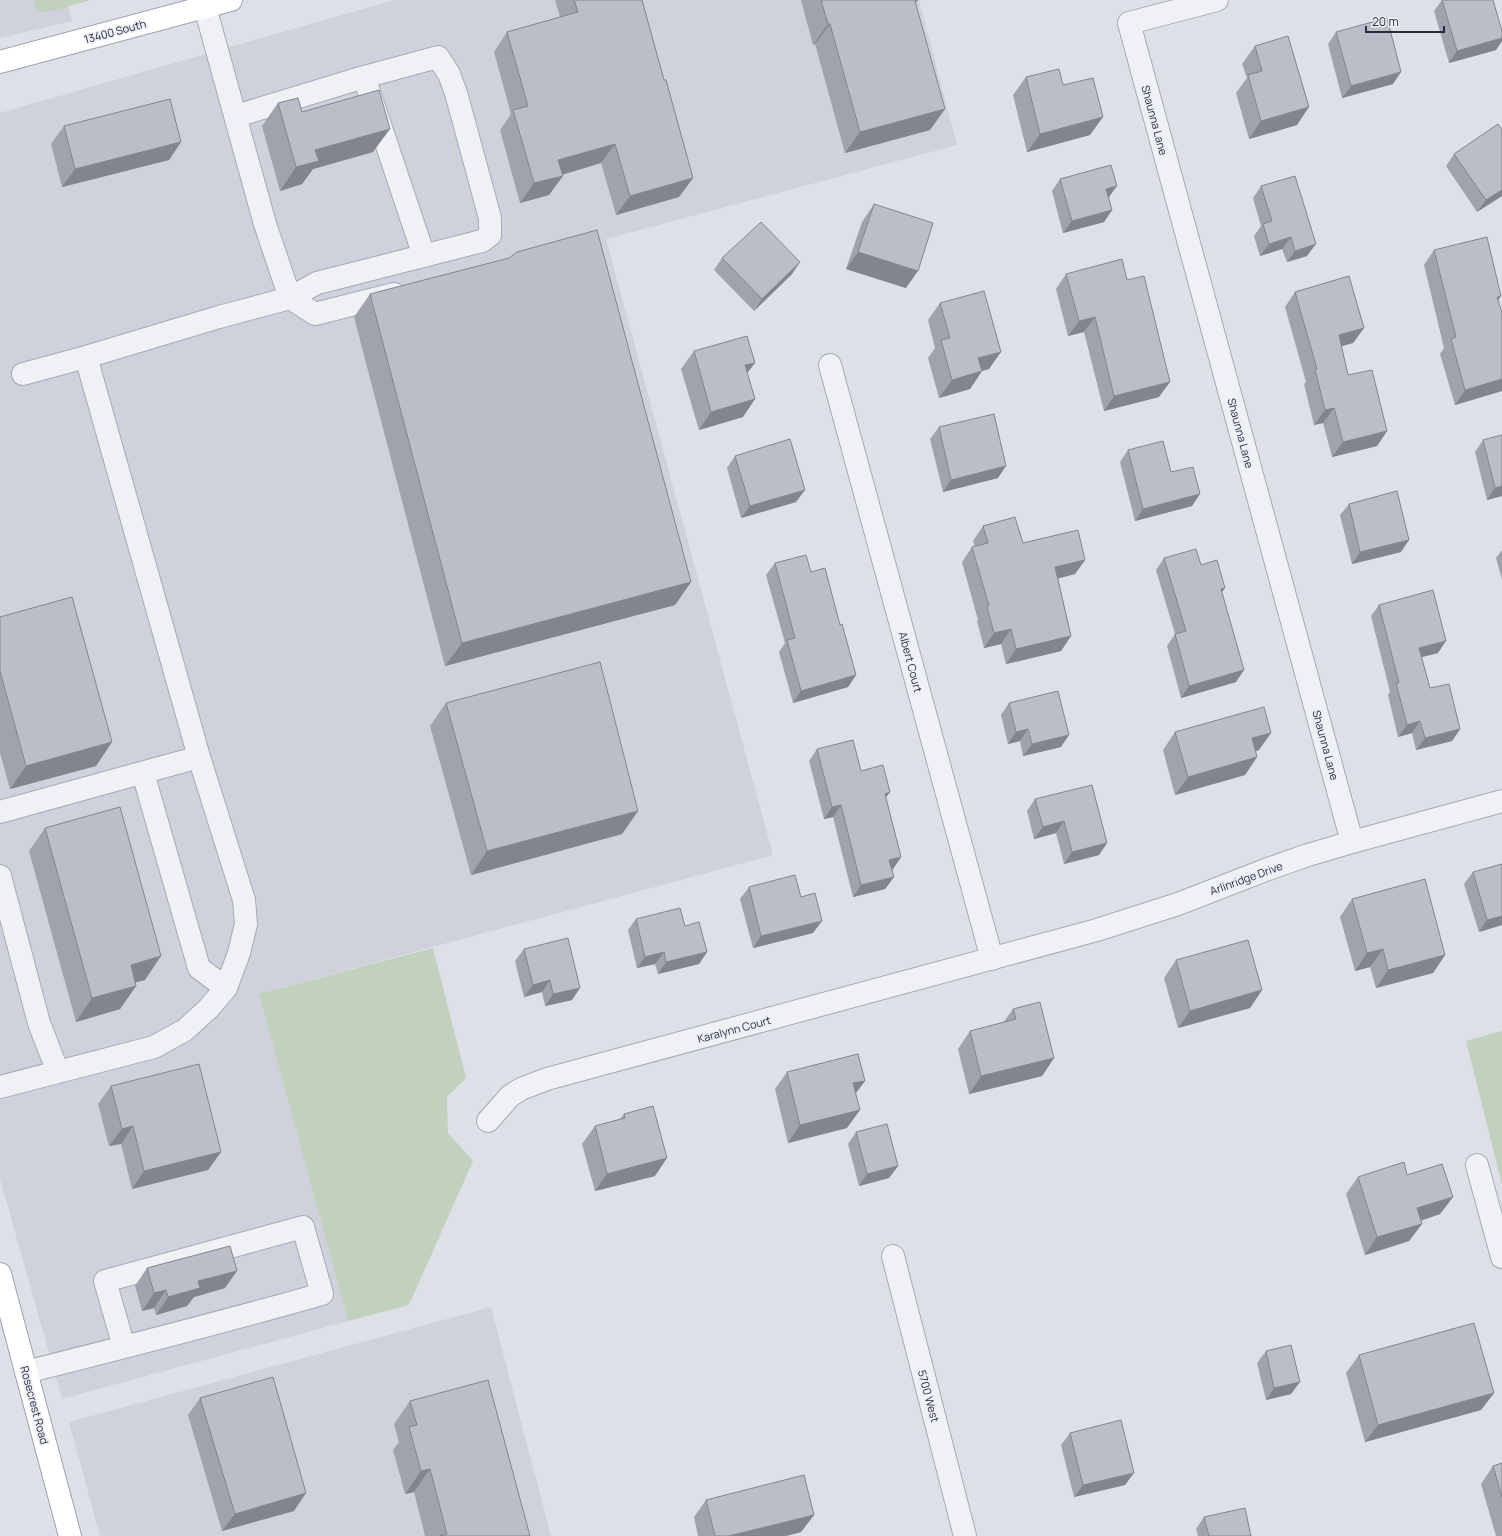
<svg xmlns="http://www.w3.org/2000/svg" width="1502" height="1536" font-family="Manrope,sans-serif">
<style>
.built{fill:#cfd2dc}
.green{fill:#c1d1be}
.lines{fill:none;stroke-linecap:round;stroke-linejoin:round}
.minor-casing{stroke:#a6aab4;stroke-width:24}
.major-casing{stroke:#9da3b2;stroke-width:24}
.minor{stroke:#f0f1f5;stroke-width:22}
.major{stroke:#fff;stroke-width:22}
.wall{fill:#a0a3ad}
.shaded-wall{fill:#82858d}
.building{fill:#babec9;stroke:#82858d}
.labels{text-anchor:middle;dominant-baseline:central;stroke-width:3.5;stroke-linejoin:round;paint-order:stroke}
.street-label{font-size:11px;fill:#272c3d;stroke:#eceff5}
</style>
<rect width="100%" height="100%" fill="#dde0e7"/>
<!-- built -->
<path class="built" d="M0 0H66L72 21 0 38Z
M394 0H919L957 145 606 239 773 855 259 994 348 1321 62 1399 0 1179V113Z
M491 1307 551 1536H100L69 1422Z"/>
<!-- green -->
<path class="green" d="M33 0H91L48 12 36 11Z
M433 948 466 1078 447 1097 448 1133 473 1161 409 1305 348 1321 259 994Z
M1502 1031V1185L1466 1041Z"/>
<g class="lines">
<defs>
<path id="minor" d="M1217 0 1129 23 1352 842
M364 77 424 256
M236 116 364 77 438 57 449 74 456 93 490 218V235L482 241 317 283 290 298 315 314 394 294
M830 365 992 959
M23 374 86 357
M143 773 199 968 226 988
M0 812 199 757 86 357 219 317 290 298 265 224 205 7
M0 876 39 1023 58 1072
M0 1087 154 1047 185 1030 208 1009 226 988 239 953 246 924 244 900 199 757
M488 1121 510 1096 521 1089 547 1079 1097 930 1178 904 1268 869 1308 855 1352 842 1502 801
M1477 1165 1502 1257
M893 1256 965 1536
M26 1372C125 1347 224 1322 322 1294L303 1227 105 1281 124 1347"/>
<path id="major" d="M0 62 231 0
M0 1274 70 1536"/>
</defs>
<!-- minor casing -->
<use href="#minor" class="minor-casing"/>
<!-- major casing -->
<use href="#major" class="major-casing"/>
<!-- minor -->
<use href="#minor" class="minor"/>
<!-- major -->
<use href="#major" class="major"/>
</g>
<!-- wall -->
<path class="wall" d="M555 0H642L664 80 693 178 679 197 616 215 601 163 562 175 549 195 520 203 500 130 511 114 494 52 507 32 560 17Z
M801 0H918L916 3 930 130 845 153 815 44 813 45Z
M1442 0H1493L1496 50 1449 63 1434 11Z
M1336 32 1393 84 1342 98 1328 44Z
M1255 46 1297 125 1249 139 1236 93 1247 78 1242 64Z
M1026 77 1063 85 1090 135 1027 152 1013 95Z
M278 103 302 112 373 152 313 169 302 184 280 191 262 126Z
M64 126 181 142 169 160 62 187 51 144Z
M1502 130V196L1477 212 1446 166 1454 154Z
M1060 179 1109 197 1112 210 1104 222 1063 233 1052 191Z
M1261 186 1307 256 1287 262 1282 249 1260 256 1254 236 1261 226 1253 198Z
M874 204 906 288 846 269 862 222Z
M1434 250 1498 300 1502 313V391L1455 405 1440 354 1444 348 1424 265Z
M722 258 792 274 754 311 714 270Z
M1066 274 1159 397 1104 411 1084 332 1068 336 1056 289Z
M1295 292 1364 328 1353 343 1341 346 1348 375 1387 431 1377 446 1332 457 1323 423 1314 425 1304 384 1306 382 1285 307Z
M370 294 691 582 675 605 445 666 354 317Z
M940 303 989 369 982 371 970 389 939 398 928 358 935 348 928 320Z
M694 351 743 417 699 430 681 369Z
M939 427 998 478 943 492 930 439Z
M1502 435V496L1487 500 1475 452 1483 440Z
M1128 450 1171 472 1192 506 1135 521 1120 462Z
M735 456 796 502 741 518 727 468Z
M1349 504 1401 552 1352 564 1340 515Z
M983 526 1023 543 1085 560 1075 574 1058 578 1071 636 1061 651 1006 664 1001 644 984 648 977 621 978 620 962 562 972 547H975L973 541Z
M1502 550V580L1496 558Z
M1164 558 1201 565 1222 593 1236 682 1181 698 1167 646 1175 634 1156 570Z
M775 563 811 572 840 625 856 675 848 687 793 703 779 652 785 643 766 575Z
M1379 605 1438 653 1421 657 1430 688 1460 729 1452 741 1416 750 1412 733 1398 737 1388 695 1390 692 1371 616Z
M0 617 112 742 96 766 10 789 0 753Z
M446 703 638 811 622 834 471 875 430 726Z
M1009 703 1061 747 1023 756 1020 741 1008 744 1001 715Z
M1175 732 1259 750 1256 751 1257 757 1245 775 1175 795 1163 750Z
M817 749 861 771 890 792 886 797 901 857 893 869 892 870 894 877 885 889 853 897 833 817 824 819 809 761Z
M1035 799 1107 843 1099 855 1064 864 1056 833 1034 839 1027 811Z
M45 828 145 980 135 982 136 986 120 1009 76 1022 29 851Z
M1502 864V925L1479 932 1464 884 1473 872Z
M749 887 801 897 813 933 753 948 740 899Z
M1352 899 1445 955 1433 973 1376 988 1370 967 1355 971 1340 917Z
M636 919 685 926 707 952 699 964 658 974 655 964 637 968 628 930Z
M524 949 572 1000 545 1006 542 992 524 997 515 961Z
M1176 960 1262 990 1250 1008 1178 1028 1164 978Z
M1013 1009 1054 1058 1042 1076 969 1094 958 1049 970 1031 1003 1023Z
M787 1072 865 1081 856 1093 847 1128 788 1143 775 1089Z
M111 1086 221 1152 208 1170 132 1189 121 1144 109 1146 98 1104Z
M624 1114 655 1176 595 1191 582 1144 595 1126 620 1119Z
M856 1132 898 1166 889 1178 859 1186 848 1144Z
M1407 1175 1453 1197 1440 1214 1421 1221 1422 1224 1409 1241 1365 1255 1346 1194 1358 1177Z
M147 1268 225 1288 194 1297 187 1306 156 1315 154 1308 142 1311 135 1286Z
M1266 1351 1291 1394 1266 1400 1257 1363Z
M1359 1355 1494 1393 1481 1410 1365 1442 1346 1373Z
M200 1398 294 1511 222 1531 188 1415Z
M410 1401 530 1536H425L414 1492 405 1494 393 1450 399 1442 394 1424Z
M1070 1433 1125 1485 1074 1497 1061 1445Z
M1502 1463V1536H1496L1481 1484 1493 1466Z
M706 1500 814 1515 801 1532 786 1536H698L694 1517Z
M1204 1517 1251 1536H1198L1196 1529Z"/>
<!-- shaded-wall -->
<path class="shaded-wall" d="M828 24H830L815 44 813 45Z
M1502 38V41L1496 50 1449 63 1457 51Z
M1401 72 1393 84 1342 98 1351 86Z
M1309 107 1297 125 1249 139 1261 121Z
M945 109 930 130 845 153 860 132Z
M1103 117 1090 135 1027 152 1040 134Z
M390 129 373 152 313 169 302 184 280 191 296 167 315 150Z
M181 142 169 160 62 187 75 169Z
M615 144 601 163 544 180 558 160Z
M563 176 549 195 520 203 534 183Z
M693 178 679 197 616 215 630 196Z
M1117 186 1109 197 1098 200 1106 189Z
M1502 190V196L1477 212 1486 200Z
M1112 210 1104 222 1063 233 1072 221Z
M1291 237 1282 249 1260 256 1269 244Z
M1316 244 1307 256 1287 262 1295 251Z
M858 252 918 271 906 288 846 269Z
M800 262 792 274 754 311 762 299Z
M1501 296 1491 311 1497 297Z
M1095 317 1084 332 1068 336 1079 321Z
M1364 328 1353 343 1328 350 1339 335Z
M1001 352 989 369 966 375 978 358Z
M755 363 742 380 745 365Z
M982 371 970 389 939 398 952 380Z
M1502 379V391L1455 405 1465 390Z
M1170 382 1159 397 1104 411 1114 396Z
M755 399 743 417 699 430 711 412Z
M1334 408 1323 423 1314 425 1325 410Z
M1387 431 1377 446 1332 457 1343 442Z
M1006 466 998 478 943 492 951 480Z
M1502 486V496L1487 500 1495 488Z
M805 490 796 502 741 518 750 506Z
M1200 494 1192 506 1135 521 1143 509Z
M1409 540 1401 552 1352 564 1360 552Z
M1085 560 1075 574 1045 582 1055 567Z
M691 582 675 605 445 666 462 643Z
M1225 588 1217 599 1221 589Z
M1011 629 1001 644 984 648 994 633Z
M1071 636 1061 651 1006 664 1016 649Z
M1446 641 1438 653 1410 660 1419 648Z
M1244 670 1236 682 1181 698 1189 686Z
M856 675 848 687 793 703 801 691Z
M1420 721 1412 733 1398 737 1407 725Z
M1028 729 1020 741 1008 744 1016 732Z
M1460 729 1452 741 1416 750 1425 738Z
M1271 733 1259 750 1239 756 1252 738Z
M1069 735 1061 747 1023 756 1032 744Z
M112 742 96 766 10 789 26 766Z
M1257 757 1245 775 1175 795 1188 777Z
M890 792 881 804 885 794Z
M841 805 833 817 824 819 832 807Z
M638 811 622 834 471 875 487 851Z
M1064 821 1056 833 1034 839 1043 827Z
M1107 843 1099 855 1064 864 1072 852Z
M901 857 893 869 881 872 889 860Z
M894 877 885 889 853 897 861 885Z
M1502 916V925L1479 932 1487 920Z
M822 921 813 933 753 948 761 936Z
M1383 949 1370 967 1355 971 1367 953Z
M664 952 655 964 637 968 645 957Z
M707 952 699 964 658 974 666 962Z
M1445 955 1433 973 1376 988 1388 970Z
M161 956 145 980 114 988 131 965Z
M550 980 542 992 524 997 533 985Z
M136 986 120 1009 76 1022 92 998Z
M580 988 572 1000 545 1006 553 994Z
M1262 990 1250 1008 1178 1028 1190 1011Z
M1054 1058 1042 1076 969 1094 981 1076Z
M865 1081 852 1098 853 1083Z
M860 1110 847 1128 788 1143 800 1125Z
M133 1126 121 1144 109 1146 122 1129Z
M221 1152 208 1170 132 1189 144 1171Z
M667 1158 655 1176 595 1191 607 1174Z
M898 1166 889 1178 859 1186 867 1174Z
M1453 1197 1440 1214 1404 1226 1417 1208Z
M1422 1224 1409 1241 1365 1255 1377 1237Z
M237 1271 225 1288 194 1297 187 1306 156 1315 168 1297 198 1281Z
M166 1290 154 1308 142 1311 154 1293Z
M1300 1382 1291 1394 1266 1400 1274 1388Z
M1494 1393 1481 1410 1365 1442 1378 1425Z
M430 1469 414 1492 405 1494 421 1471Z
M1134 1473 1125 1485 1074 1497 1083 1485Z
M306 1493 294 1511 222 1531 235 1514Z
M814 1515 801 1532 786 1536H729Z"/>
<!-- building -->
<path class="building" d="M574 0H642L664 80H666L693 178 630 196 615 144 558 160 563 176 534 183 513 110 528 106 507 32 578 12Z
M821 0H918L915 1 945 109 860 132 830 24H828Z
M1442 0H1493L1502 31V38L1457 51Z
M1387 18 1401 72 1351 86 1336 32Z
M1288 36 1309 107 1261 121 1248 75 1262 71 1255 46Z
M1059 69 1063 85 1093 78 1103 117 1040 134 1026 77Z
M379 90 390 129 315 150 319 161 296 167 278 103 298 98 302 112Z
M170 99 181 142 75 169 64 126Z
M1498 124 1502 130V190L1486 200 1454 154Z
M1111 165 1117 186 1106 189 1112 210 1072 221 1060 179Z
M1295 176 1316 244 1295 251 1291 237 1269 244 1263 224 1272 221 1261 186Z
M874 204 933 223 918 271 858 252Z
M761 222 800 262 762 299 722 258Z
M597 230 691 582 462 643 370 294 509 258 517 252Z
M1487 237 1501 296 1497 297 1502 313V379L1465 390 1451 339 1456 337 1434 250Z
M1122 259 1127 280 1144 276 1170 382 1114 396 1095 317 1079 321 1066 274Z
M1349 276 1364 328 1339 335 1348 375 1372 370 1387 431 1343 442 1334 408 1325 410 1315 369H1317L1295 292Z
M984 291 1001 352 978 358 982 371 952 380 941 340 950 338 940 303Z
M747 336 755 363 745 365 755 399 711 412 694 351Z
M994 414 1006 466 951 480 939 427Z
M1502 435V486L1495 488 1483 440Z
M790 439 805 490 750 506 735 456Z
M1163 441 1171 472 1193 467 1200 494 1143 509 1128 450Z
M1397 491 1409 540 1360 552 1349 504Z
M1015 517 1023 543 1078 530 1085 560 1055 567 1071 636 1016 649 1011 629 994 633 987 607 989 606 972 547 988 543 983 526Z
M1196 549 1201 565 1217 560 1225 588 1221 589 1244 670 1189 686 1175 634 1186 631 1164 558Z
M806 555 811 572 825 568 840 625 842 624 856 675 801 691 787 640 795 638 775 563Z
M1433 590 1446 641 1419 648 1430 688 1449 684 1460 729 1425 738 1420 721 1407 725 1396 683H1399L1379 605Z
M72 597 112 742 26 766 0 671V617Z
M600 662 638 811 487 851 446 703Z
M1058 691 1069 735 1032 744 1028 729 1016 732 1009 703Z
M1264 707 1271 733 1252 738 1257 757 1188 777 1175 732Z
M853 740 861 771 883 765 890 792 885 794 901 857 889 860 894 877 861 885 841 805 832 807 817 749Z
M1092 785 1107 843 1072 852 1064 821 1043 827 1035 799Z
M120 807 161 956 131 965 136 986 92 998 45 828Z
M1502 864V916L1487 920 1473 872Z
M795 875 801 897 815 893 822 921 761 936 749 887Z
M1425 879 1445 955 1388 970 1383 949 1367 953 1352 899Z
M680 908 685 926 699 922 707 952 666 962 664 952 645 957 636 919Z
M568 938 580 988 553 994 550 980 533 985 524 949Z
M1248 940 1262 990 1190 1011 1176 960Z
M1040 1002 1054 1058 981 1076 970 1031 1016 1019 1013 1009Z
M858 1054 865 1081 853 1083 860 1110 800 1125 787 1072Z
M199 1064 221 1152 144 1171 133 1126 122 1129 111 1086Z
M653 1106 667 1158 607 1174 595 1126 625 1118 624 1114Z
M887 1124 898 1166 867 1174 856 1132Z
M1404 1162 1407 1175 1442 1164 1453 1197 1417 1208 1422 1224 1377 1237 1358 1177Z
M230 1246 237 1271 198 1281 200 1288 168 1297 166 1290 154 1293 147 1268Z
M1474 1323 1494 1393 1378 1425 1359 1355Z
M1291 1345 1300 1382 1274 1388 1266 1351Z
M273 1377 306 1493 235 1514 200 1398Z
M488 1380 530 1536H439L447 1534 430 1469 421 1471 409 1427 417 1425 410 1401Z
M1121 1420 1134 1473 1083 1485 1070 1433Z
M1502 1463V1497L1493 1466Z
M804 1475 814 1515 729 1536H715L706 1500Z
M1245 1508 1251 1536H1209L1204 1517Z"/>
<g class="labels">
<!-- street labels -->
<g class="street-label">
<text transform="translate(115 31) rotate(-15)">13400 South</text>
<text transform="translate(1155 120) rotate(75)">Shaunna Lane</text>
<text transform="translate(1241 433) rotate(75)">Shaunna Lane</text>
<text transform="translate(911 662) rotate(75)">Albert Court</text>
<text transform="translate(1326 745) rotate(75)">Shaunna Lane</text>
<text transform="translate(1246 878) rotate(-20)">Arlinridge Drive</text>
<text transform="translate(734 1029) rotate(-15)">Karalynn Court</text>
<text transform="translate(929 1396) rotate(75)">5700 West</text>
<text transform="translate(35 1405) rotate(75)">Rosecrest Road</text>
</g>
</g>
<!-- scale -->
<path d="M1366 26v6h78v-6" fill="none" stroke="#272c3d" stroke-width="2"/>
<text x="1372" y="26" font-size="12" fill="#272c3d" stroke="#eceff5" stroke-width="3" paint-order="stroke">20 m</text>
</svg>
